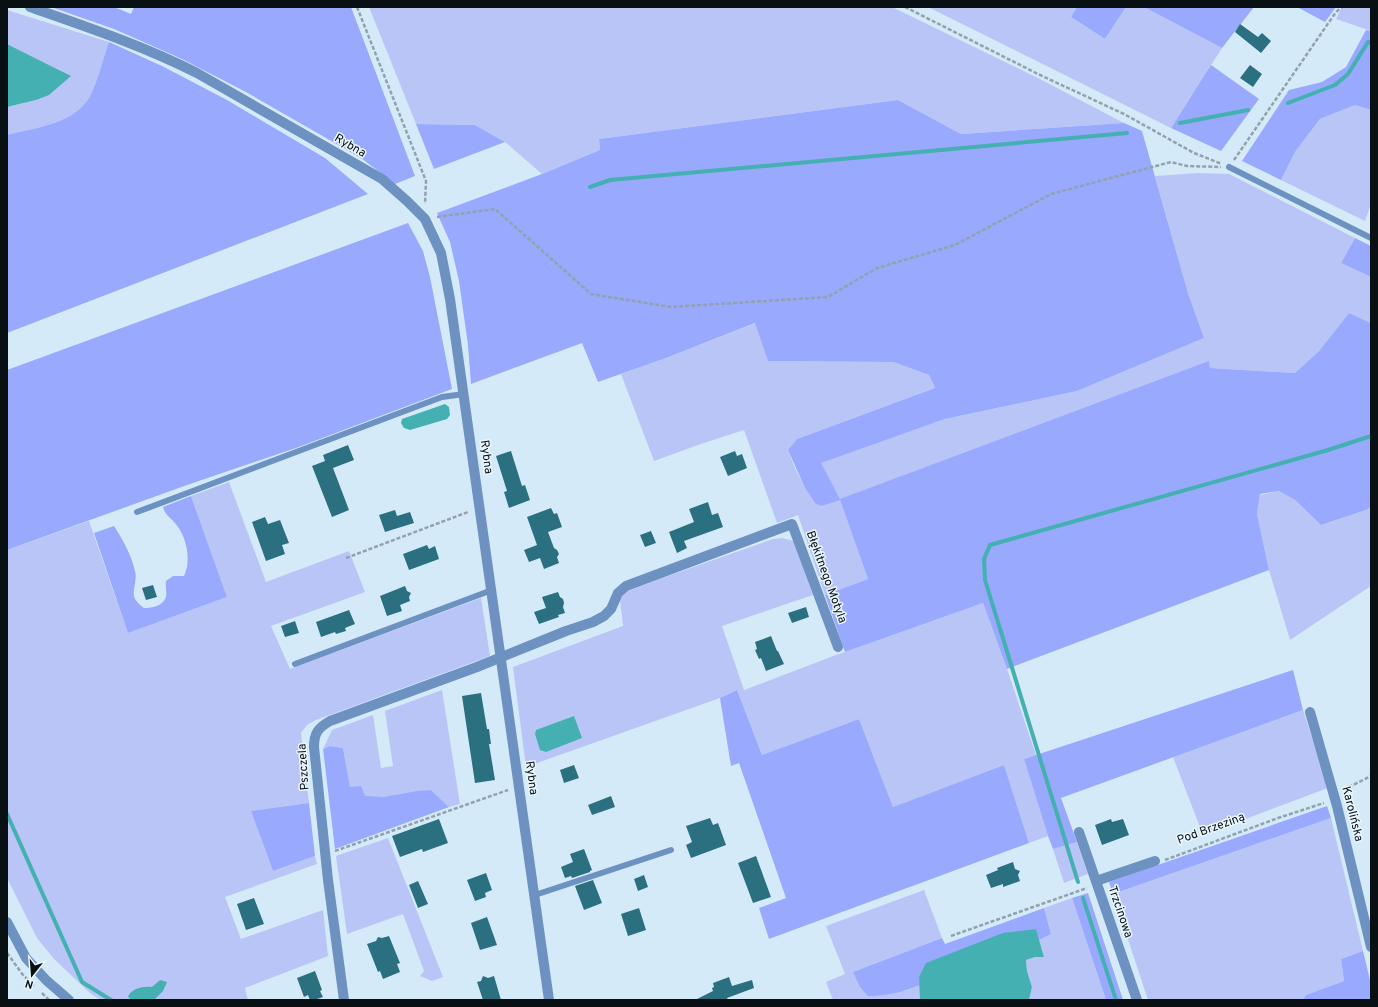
<svg xmlns="http://www.w3.org/2000/svg" width="1378" height="1007" font-family="Overpass,sans-serif">
<style>
.green{fill:#bac5f7}
.forest{fill:#99a9fd}
.water{fill:#44b0b1}
.lines{fill:none;stroke-linecap:round;stroke-linejoin:round}
.stream{stroke:#44b0b1;stroke-width:4}
.building{fill:#2a7080}
.path{stroke:#91a2ad;stroke-width:2.5;stroke-dasharray:4 2;stroke-linecap:butt}
.service{stroke:#6d92c1;stroke-width:6}
.minor{stroke:#6d92c1;stroke-width:10}
.tertiary{stroke:#6d92c1;stroke-width:10}
.labels{text-anchor:middle;dominant-baseline:central;stroke-width:3;stroke-linejoin:round;paint-order:stroke}
.street-label{font-size:12px;fill:#081014;stroke:#e9f6fe}
</style>
<rect width="100%" height="100%" fill="#d5eaf8"/>
<!-- green -->
<path class="green" d="M369 7H892L1038 78 1124 123 961 134 898 100 599 139 600 150 542 174 505 142 475 125 416 124Z
M928 7H1077L1071 17 1105 39 1126 7H1144L1222 48 1171 128Z
M1342 7H1371V31L1336 19Z
M7 10 109 42C103 59 99 76 92 92 78 124 37 127 7 135V107L36 100 61 71 7 44Z
M1355 105 1371 110V204L1365 221 1281 180 1295 152 1320 119Z
M1198 173 1229 174 1355 238 1341 263 1371 277V323L1349 313 1319 351 1295 373 1210 368 1209 362 840 500 868 579 825 595 798 515 777 523 744 430 701 444 654 461 621 374 666 358 756 323 768 361 893 362 929 375 935 388 797 439 788 450 795 468 805 488 822 506 840 499 820 463 945 419 1077 391 1204 338 1188 293 1155 176Z
M229 482 266 582 349 551 365 592 271 626 290 669 481 598 490 656 316 720 307 725 301 733 309 803 251 811 273 871 315 856 317 864 225 897 241 939 323 910 328 956 245 988 248 1000H101L91 994 54 959 37 938 7 878V550L89 521 128 633 227 597 191 496Z
M1279 491 1295 500 1321 525 1366 510 1371 507V586L1290 640 1269 570 1257 514 1260 495Z
M782 538 794 541 813 595 722 626 744 690 836 655 845 652 983 603 1007 669 1036 755 1024 759 1048 836 1029 843 1004 765 893 807 859 719 762 755 737 690 720 698 526 767 513 667 623 626 620 600 625 592 665 577 773 539Z
M442 690 460 804 449 807 431 790C412 791 382 802 364 796 359 794 355 790 350 788L343 748 330 746 323 749 332 730 373 715 381 768 393 766 385 711Z
M1303 710 1328 788 1203 835 1173 757Z
M1331 818 1363 951 1341 959 1344 981 1306 995 1303 1000H1148L1113 894Z
M388 838 443 977 432 981 420 976 424 971 403 914 347 934 336 856Z
M1077 842 1088 874 1064 883 1053 849Z
M924 890 942 938 853 972 905 991 920 985V1000H833L826 982 845 974 826 926Z
M1072 898 1106 1000H1029L1032 987 1027 971 1026 960 1035 957H1044L1039 940 1051 934 1044 908Z"/>
<!-- forest -->
<path class="forest" d="M51 7H114L131 14 134 7H351L415 176 395 184 361 158 244 91 182 59 114 29Z
M1077 7H1126L1105 39 1071 17Z
M1144 7H1254L1222 48Z
M1297 7H1336L1325 22Z
M1366 30 1371 31V110L1355 105 1320 119 1295 152 1281 180 1242 161 1289 90 1322 82 1346 67Z
M109 42 162 66 227 100 325 158 368 194 7 333V135C37 127 78 124 92 92 99 76 103 59 109 42Z
M1211 65 1259 99 1221 151 1171 128Z
M898 100 961 134 1124 123 1142 131 1188 293 1204 338 1077 391 945 419 821 463 840 499 1209 361 1210 368 1295 373 1319 351 1349 313 1371 323V507L1366 510 1321 525 1295 500 1279 491 1260 494 1257 514 1269 570 1007 669 983 603 845 652 825 595 868 579 840 500 822 506 816 504 805 488 788 450 797 439 935 388 929 375 893 362 768 361 755 323 666 358 598 382 582 343 471 384 468 345 459 281 450 242 437 213 542 174 600 150 599 139Z
M416 124 475 125 505 142 434 169Z
M408 223 423 251 430 277 452 389 296 448 187 485 7 550V370Z
M1355 238 1371 246V277L1341 263Z
M191 496 227 597 128 633 94 533 114 526C123 540 131 554 135 571 138 581 131 591 135 599 137 602 141 606 144 608 152 608 163 606 166 597 167 592 165 586 166 581L173 576H184C192 560 186 534 174 522 169 516 165 515 163 507Z
M1293 670 1303 710 1061 798 1077 842 1053 849 1048 836 1024 759Z
M737 690 762 755 859 719 893 807 1004 765 1029 843 769 939 759 908 786 898 739 763 731 766 720 698Z
M330 746 343 748 350 787 361 786 365 796 384 797 417 791 431 790 449 807 335 849 323 749Z
M309 803 315 856 273 871 251 811Z
M1327 806 1331 818 1113 894 1109 882Z
M1088 893 1123 1000H1106L1072 898Z
M1044 908 1051 934 1039 940 1035 929 919 977 920 985C903 992 887 996 868 996L860 987 853 972 942 938 945 944Z
M1363 951 1371 984V1000H1303L1306 995 1344 981 1341 959Z"/>
<!-- water -->
<path class="water" d="M7 44 71 76 49 95 36 100 7 107Z
M445 404 449 407 450 415 447 419 410 430 404 428 401 423 402 419Z
M574 716 582 738 546 752 540 750 535 734 536 730Z
M1036 929 1044 957H1035L1026 960 1027 971 1032 987 1029 1000H920L919 977 926 963 1003 933Z
M160 980 167 982 163 991 154 1000H132L128 997C131 988 144 986 152 987Z"/>
<g class="lines">
<!-- stream -->
<path class="stream" d="M1288 103 1335 85 1348 74 1368 42 1371 43
M1180 123 1248 110
M590 187 610 180 1127 133
M7 814 82 982 111 1000
M1078 882 985 580 984 559 990 545 1328 450 1371 436
M1083 898 1116 1000"/>
</g>
<!-- building -->
<path class="building" d="M1240 24 1258 37 1262 33 1271 41 1261 53 1235 32Z
M1250 65 1262 74 1253 87 1240 78Z
M348 445 354 460 333 468 349 510 332 517 312 466 325 461 323 455Z
M511 451 522 486 525 485 530 500 509 508 504 492 507 491 496 456Z
M735 451 737 456 742 454 747 468 728 476 720 457Z
M708 502 712 515 718 513 723 527 684 541 687 548 677 553 669 532 694 522 689 509Z
M551 508 554 514 557 513 562 527 548 532 554 548 557 550 559 554 557 557 559 563 544 569 540 558 529 562 524 550 537 545 527 517Z
M395 510 397 516 410 512 414 523 385 532 379 515Z
M265 517 268 524 280 520 289 543 282 545 285 554 266 561 252 522Z
M651 531 656 543 645 547 640 535Z
M427 545 429 549 435 546 439 559 409 570 403 554Z
M153 585 157 597 146 600 142 588Z
M405 586 407 591 411 593 409 597 410 601 400 605 402 611 387 616 380 596Z
M558 592 560 597 563 599 564 603 563 607 565 613 558 615 559 617 539 624 534 612 546 608 542 597Z
M806 607 809 617 792 623 788 613Z
M349 610 355 624 345 628 346 631 336 634 335 632 321 637 316 622Z
M295 621 299 633 285 637 281 626Z
M771 636 777 651H778L784 664 766 671 761 658 759 659 755 650 757 649 755 642Z
M481 693 487 729H489L491 744H489L495 780 475 783 462 696Z
M574 765 579 778 564 783 560 770Z
M611 796 615 807 592 815 588 805Z
M710 818 713 825 718 823 726 845 691 858 686 845 692 842 686 826Z
M439 819 448 843 423 852 422 849 400 857 392 836Z
M1111 819 1112 822 1123 819 1129 835 1102 845 1095 825Z
M584 849 592 870 590 871V872L572 878 571 876 565 878 561 867 573 862 570 854Z
M756 856 771 897 753 903 738 863Z
M1013 862 1015 869 1020 871 1018 875 1020 881 1003 887V884L991 888 986 875 998 870 997 868Z
M486 873 492 890 485 893 486 897 475 901 467 880Z
M644 875 648 887 638 891 634 879Z
M593 880 602 903 584 910 575 886Z
M418 881 428 904 418 908 409 885Z
M254 898 264 924 246 930 237 904Z
M639 908 646 930 628 936 621 914Z
M487 917 497 945 480 950 471 923Z
M389 936 400 963 397 964 400 972 383 979 380 971 378 972 367 944 376 941 378 937 382 938Z
M315 971 322 990 320 991 323 997 314 1000H310L308 995 304 997 297 978Z
M483 976 488 978 494 976 501 1000H483L477 982 481 981Z
M729 977 732 986 752 980 754 988 727 998 728 1000H695L713 991 712 988 714 987 713 983Z"/>
<g class="lines">
<!-- path -->
<path class="path" d="M357 7 426 181 425 204
M905 7 1040 75 1124 114 1194 153 1222 164
M1234 160 1336 12 1342 7
M437 217 495 209 591 294 671 307 828 297 877 268 955 245 1051 194 1171 162 1187 166 1221 167
M346 558 468 512
M1344 791 1347 788 1371 776
M335 851 508 790
M1165 860 1278 818 1324 803
M951 936 1087 888
M7 953 23 975 34 986
M42 993 49 1000"/>
<!-- service -->
<path class="service" d="M1229 167 1371 238
M137 512 442 397 464 394
M295 664 492 590
M535 895 671 850"/>
<!-- minor -->
<path class="minor" d="M30 7C87 27 144 46 197 73L382 179 407 201 425 219 441 253 450 299 549 1000
M1310 712 1337 806 1371 947
M1079 832 1137 1000
M1096 881 1155 861
M344 1000 328 880 314 747C314 733 318 728 330 721L477 667 566 631 593 622 604 616 611 609 618 593 626 586 792 524 838 647"/>
<!-- tertiary -->
<path class="tertiary" d="M7 922 26 958 46 980 69 1000"/>
</g>
<g class="labels">
<!-- street labels -->
<g class="street-label">
<text transform="translate(350 146) rotate(30)">Rybna</text>
<text transform="translate(486 457) rotate(82)">Rybna</text>
<text transform="translate(826 577) rotate(70)">Błękitnego Motyla</text>
<text transform="translate(304 767) rotate(-94)">Pszczela</text>
<text transform="translate(531 778) rotate(82)">Rybna</text>
<text transform="translate(1352 814) rotate(76)">Karolińska</text>
<text transform="translate(1211 829) rotate(-20)">Pod Brzeziną</text>
<text transform="translate(1120 912) rotate(71)">Trzcinowa</text>
</g>
</g>
<!-- border -->
<rect width="1378" height="1007" fill="none" stroke="#081014" stroke-width="16"/>
<!-- north arrow -->
<g transform="translate(32 975) rotate(197)" stroke="#e9f6fe" stroke-width="3" paint-order="stroke">
<path d="M0-3L7 15L0 10L-7 15Z" fill="#081014"/>
<text y="-6" font-size="11" font-weight="bold" text-anchor="middle" fill="#081014">N</text>
</g>
</svg>
